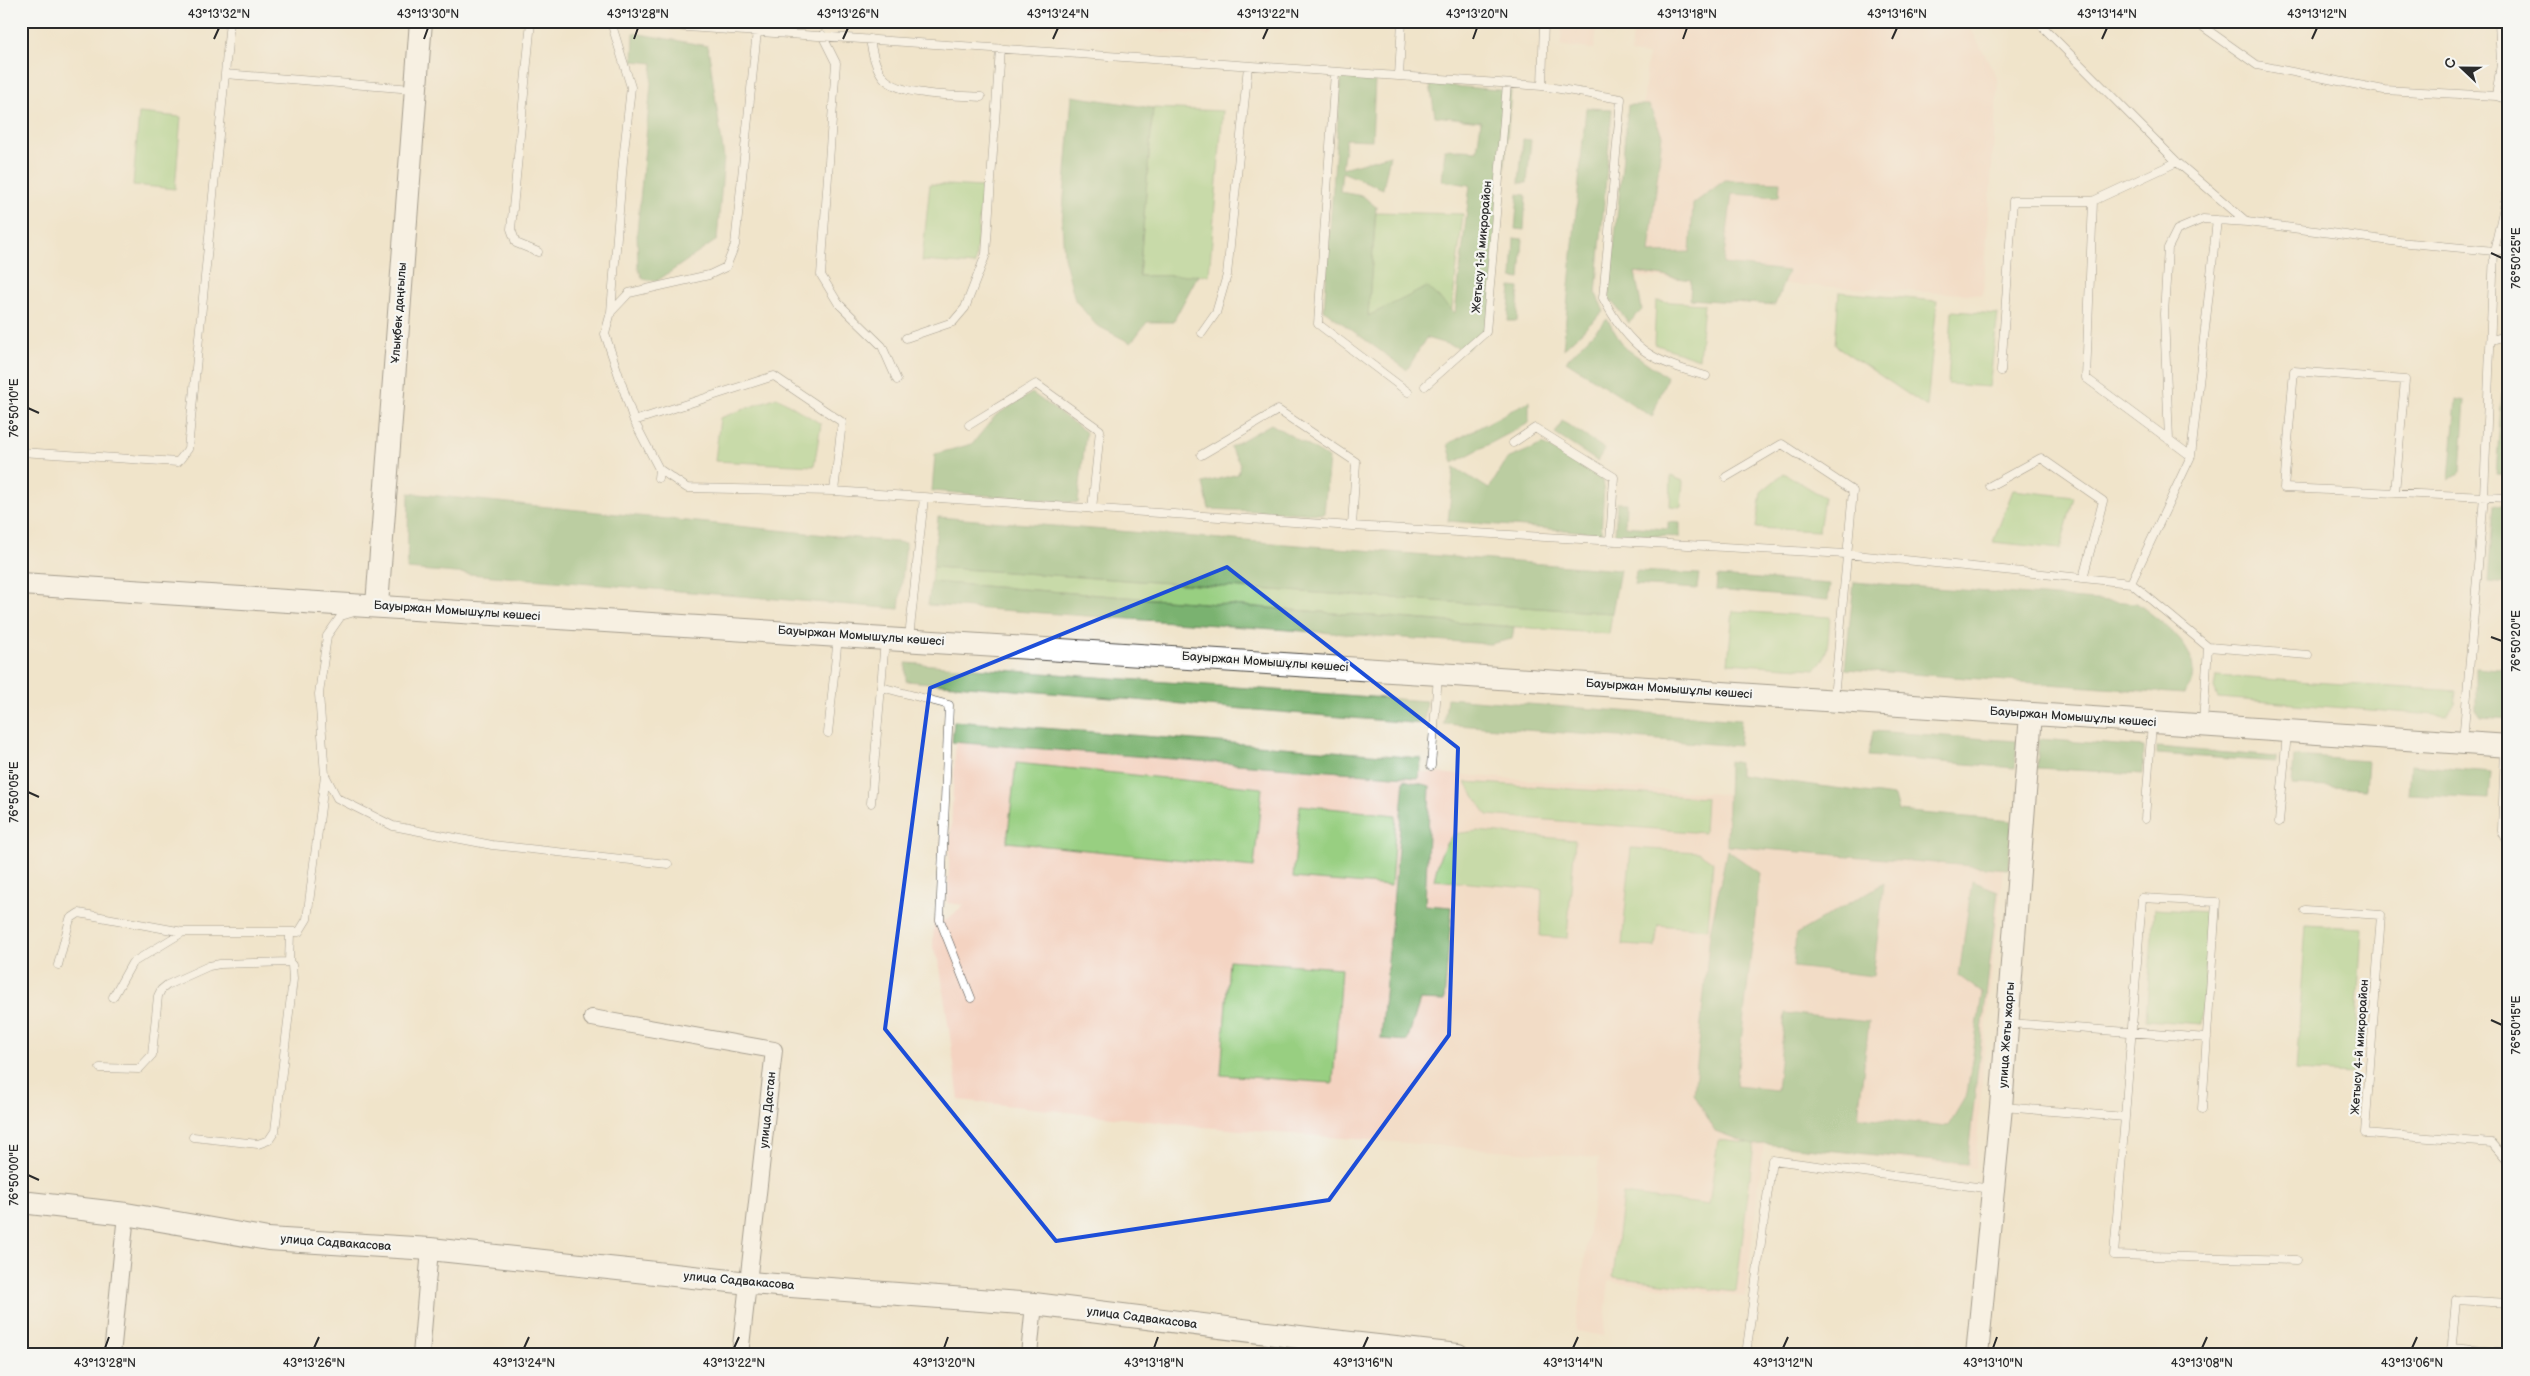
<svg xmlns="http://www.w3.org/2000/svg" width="2530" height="1376" font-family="'Balsamiq Sans',sans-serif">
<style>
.built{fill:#f4d3c1}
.green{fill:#98cf81;stroke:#627d56}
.forest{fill:#7ab26f;stroke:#526e4d}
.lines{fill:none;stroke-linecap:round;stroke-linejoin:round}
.lane-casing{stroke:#494743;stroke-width:9}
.street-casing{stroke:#494743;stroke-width:18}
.secondary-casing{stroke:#494743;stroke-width:24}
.lane{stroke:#fff;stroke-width:8}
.street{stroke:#fff;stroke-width:16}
.secondary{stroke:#fff;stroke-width:22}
.marked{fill:none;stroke:#1d4ed8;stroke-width:4;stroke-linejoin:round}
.ticks{fill:none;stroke:#2b2b2b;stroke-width:2}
.labels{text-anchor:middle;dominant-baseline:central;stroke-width:4.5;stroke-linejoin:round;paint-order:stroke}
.street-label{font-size:12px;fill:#2b2b2b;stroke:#f6f6f2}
.neatline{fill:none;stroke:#2b2b2b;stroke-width:2}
.ticks-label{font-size:12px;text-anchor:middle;fill:#2b2b2b}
</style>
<rect width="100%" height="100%" fill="#f6f6f2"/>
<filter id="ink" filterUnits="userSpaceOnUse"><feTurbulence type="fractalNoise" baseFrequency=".02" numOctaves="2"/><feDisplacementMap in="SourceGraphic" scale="10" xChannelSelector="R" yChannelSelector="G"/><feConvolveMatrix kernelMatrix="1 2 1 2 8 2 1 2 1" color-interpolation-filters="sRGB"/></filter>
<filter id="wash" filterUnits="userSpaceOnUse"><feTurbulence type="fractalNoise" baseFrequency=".0096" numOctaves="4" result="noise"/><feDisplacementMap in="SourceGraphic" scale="20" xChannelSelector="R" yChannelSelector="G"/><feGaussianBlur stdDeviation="1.12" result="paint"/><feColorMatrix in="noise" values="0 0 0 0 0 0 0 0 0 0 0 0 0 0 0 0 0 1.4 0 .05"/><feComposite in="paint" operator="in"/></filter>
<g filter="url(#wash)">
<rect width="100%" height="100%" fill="#f0e4ca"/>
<!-- built -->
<path class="built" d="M1005 21H1213L1212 35Z
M1562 21H1598L1594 49 1561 46Z
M1634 21H1967L1998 79 1983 295 1626 276 1648 55 1631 53Z
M956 737 1745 796 2007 832 1987 1018 1975 1168 1764 1143 1745 1297 1609 1281 1603 1336 1575 1331 1599 1158 1203 1127 959 1100 939 960 933 948 934 921 946 920 965 905 947 903Z"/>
<!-- green -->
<path class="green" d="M1153 108 1223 111 1209 275 1139 276Z
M139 113 181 117 175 189 133 185Z
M930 184 982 187 975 265 922 261Z
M1376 212 1463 214 1450 325 1368 315Z
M1839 292 1937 301 1927 407 1835 345Z
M1656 301 1704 304 1699 359 1654 344Z
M1952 311 1998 314 1989 387 1948 384Z
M777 397 821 424 814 466 715 461 720 418Z
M1784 473 1824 497 1819 531 1756 528 1761 492Z
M1671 476 1683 481 1681 507 1670 506Z
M2013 490 2074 497 2060 549 1993 542Z
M933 567 1612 613 1609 634 931 582Z
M1733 611 1830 617C1828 634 1830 658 1815 669L1728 663Z
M2216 676 2457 691 2455 703 2447 716 2218 698 2214 688Z
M1016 763 1262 788 1254 867 1007 842Z
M1465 782 1706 798 1704 833 1487 815Z
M1300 805 1396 815 1391 886 1293 878Z
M1477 831 1575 840 1567 938 1540 936 1542 889 1434 880C1438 862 1441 847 1454 834Z
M1631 848 1698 852 1713 862 1708 929 1658 925 1655 947 1622 945Z
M2154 909 2210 912 2202 1024 2146 1020Z
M2306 925 2362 928 2353 1074 2296 1071Z
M1229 960 1341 968 1333 1083 1221 1075Z
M1718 1140 1754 1144 1736 1292 1613 1277 1623 1194 1709 1205Z"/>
<!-- forest -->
<path class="forest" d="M634 33 708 46 724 158 717 240 657 281 643 279 638 268 637 232 653 63 633 61Z
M1341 77 1375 80 1372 140 1346 139 1342 168 1390 155 1383 189 1342 172 1340 192 1363 196 1376 207 1368 316 1427 287 1455 313 1470 185 1442 181 1445 149 1477 151 1481 121 1435 116 1430 84 1511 91 1492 320 1467 350 1426 338 1407 370 1324 310Z
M1072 96 1153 108 1139 276 1198 275 1173 322H1147L1131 343 1096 325 1075 300 1064 257 1062 223Z
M1628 105H1649L1662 135 1649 253 1690 252 1693 204 1725 180 1780 182 1779 197 1732 194 1723 264 1788 271 1775 305 1690 299 1691 280 1635 272 1642 310 1629 323 1609 298Z
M1586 108 1612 109 1596 294 1604 311 1563 349Z
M1523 139 1531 140 1527 183H1519Z
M1518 194 1526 195 1524 230 1515 229Z
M1514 238 1523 239 1520 279 1512 278Z
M1511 287 1519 288 1517 321H1508Z
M1607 319 1624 347 1667 377 1652 417 1566 361Z
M2505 353H2509V475L2496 474Z
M1032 393 1086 432 1078 503 932 491 935 454 972 444 996 415Z
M2456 399 2465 401 2460 472 2449 480Z
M1529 401V423L1453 463 1448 444Z
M1562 421 1605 449 1597 461 1555 434Z
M1271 424 1329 458 1324 514 1209 509 1203 483 1238 474 1240 464 1230 447Z
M1543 444 1603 479 1604 488 1601 533 1448 521 1454 467 1489 489 1507 459Z
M409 493 906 543 899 609 407 569Z
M1617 503H1626L1625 526 1668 529V522L1680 523V537L1615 534Z
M2494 504 2509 506V584L2488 582Z
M938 517 1620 570 1612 613 933 567Z
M1636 571 1699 574 1697 589 1634 585Z
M1717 576 1830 584 1828 600 1716 590Z
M931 582 1514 627 1512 639 1490 644 928 605Z
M1854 582 2137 603C2164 624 2213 656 2184 694L2170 693 1845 669Z
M906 663 1426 701 1424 724 906 681Z
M2476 667 2509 670V719L2481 717 2476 710Z
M1447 698 1741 720 1739 746 1444 724Z
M954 721 1421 758 1419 778 952 742Z
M1873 731 2017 741 2015 768 1868 756Z
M2039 739 2144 747 2143 774 2037 768Z
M2157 747 2276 757V762L2157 754Z
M2294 756 2368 761 2366 789 2292 785Z
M1729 761 1739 763V775L1894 796 1898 811 2012 821 2008 869 1727 846Z
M2411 765 2491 772 2489 799 2409 795Z
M1404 780 1430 786 1425 905 1452 907 1444 1001 1420 1000 1407 1041 1381 1039Z
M1727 850 1760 873 1736 1086 1777 1090 1785 1013 1869 1022 1858 1117 1948 1126 1967 1094 1982 993 1959 976 1972 881 1998 891 1967 1164 1765 1144 1753 1145 1715 1131 1694 1094 1710 933Z
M1884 883 1873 976 1793 967 1796 934Z"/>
</g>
<g filter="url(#ink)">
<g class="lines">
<defs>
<path id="lane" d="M230 21 225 74 413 89
M531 21 511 229 516 243 538 252
M599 21 1542 86 1621 99 1603 298C1630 349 1651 361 1706 376
M2037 21 2177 162 2247 222 2399 242 2494 251 2509 249
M2195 21 2257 65 2384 90 2496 96
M2499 21 2501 64 2496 96 2509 100
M611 22 631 87 623 161 611 312 605 334 634 421
M822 35 836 63 821 275 838 303 882 346 897 380
M870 39C872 52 875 68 884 78 901 97 957 95 981 97
M21 43 23 21
M1335 72 1318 324 1408 392
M1399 76 1402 21
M1542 86 1544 21
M2093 201 2177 162
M611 312 629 293 709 275 726 267 735 245 758 21
M1202 333 1216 313 1227 275 1248 66
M906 338 953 322 965 308 986 254 1000 48
M2492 340 2509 335
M2001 371 2013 201H2093L2086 378 2191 456
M1425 386 1486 332 1507 84
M969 425 1036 384 1100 430 1092 509
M2169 440 2164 314 2168 248 2177 230 2203 219 2217 220
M1513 443 1535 428 1614 477 1610 542
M21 452 178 462 188 449 225 74
M1201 455 1278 410 1356 462 1352 526
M659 469 687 488 834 491 1352 526 1846 554 2131 583 2191 456 2217 220 2247 222
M1726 477 1782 444 1853 491 1834 698
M658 478 659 469 634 421 774 376 842 422 834 491
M1990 486 2041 458 2103 501 2083 578
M2395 492 2405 380 2294 371 2284 488 2509 498
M2131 583 2208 647
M909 638 924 498
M881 687 949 705 940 920 971 998
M2203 723 2208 647 2308 655
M828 733 838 637
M2463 741 2484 496 2494 251 2509 185
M2505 748 2502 831 2509 844
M1431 766 1438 676
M325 775 337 798 393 826 492 845 668 864
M871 803 885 640
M2145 819 2152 723
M2279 822 2287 733
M2305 910 2381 915 2365 1133 2492 1143 2509 1163
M289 962 290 933
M58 965 70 919 79 913 183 932H299L307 919 325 775 319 694 327 636 341 616 351 613
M113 997 132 963 183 932
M2009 1023 2207 1038
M100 1068 139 1069 152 1055 158 996 161 990 167 985 209 966 220 964 289 962 292 965 293 979 275 1131 269 1140 258 1144 193 1137
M2003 1107 2125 1117 2114 1255 2297 1260
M2125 1117 2142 898 2216 902 2202 1109
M2451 1348 2509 1353
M1746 1355 1772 1160 1992 1189
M2451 1355 2456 1300 2509 1303"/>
<path id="street" d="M592 1018 774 1050 740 1355
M112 1355 126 1214
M421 1355 430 1249
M1029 1355 1034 1304"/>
<path id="secondary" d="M21 584 1439 674 2509 746
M377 605 421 21
M21 1202 126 1214 268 1239 430 1249 749 1283 1034 1304 1324 1340 1458 1355
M1977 1355 2001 1107 2031 714"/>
</defs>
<!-- lane casing -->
<use href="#lane" class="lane-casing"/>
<!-- street casing -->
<use href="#street" class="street-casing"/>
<!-- secondary casing -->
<use href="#secondary" class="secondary-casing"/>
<!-- lane -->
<use href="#lane" class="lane"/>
<!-- street -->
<use href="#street" class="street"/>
<!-- secondary -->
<use href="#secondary" class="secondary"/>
</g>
</g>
<!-- marked area -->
<path d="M0 0H2530V1376H0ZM1227 567 1458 748 1449 1035 1329 1200 1056 1241 885 1029 930 688Z" fill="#f0e4ca" fill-opacity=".55" fill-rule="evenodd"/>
<path class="marked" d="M1227 567 1458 748 1449 1035 1329 1200 1056 1241 885 1029 930 688Z"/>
<!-- ticks -->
<path class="ticks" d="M214 39 219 28M424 39 428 28M634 39 638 28M843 39 848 28M1053 39 1058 28M1263 39 1268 28M1473 39 1477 28M1683 39 1687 28M1892 39 1897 28M2102 39 2107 28M2312 39 2317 28M2491 253 2502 258M28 408 39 413M2491 637 2502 641M28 792 39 797M2491 1020 2502 1025M28 1175 39 1180M105 1348 109 1337M314 1348 319 1337M524 1348 529 1337M734 1348 739 1337M944 1348 948 1337M1154 1348 1158 1337M1363 1348 1368 1337M1573 1348 1578 1337M1783 1348 1788 1337M1993 1348 1997 1337M2202 1348 2207 1337M2412 1348 2417 1337"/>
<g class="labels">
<!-- street labels -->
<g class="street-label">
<text transform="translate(1482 247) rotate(-85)">Жетысу 1-й микрорайон</text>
<text transform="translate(399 313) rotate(-86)">Ұлықбек даңғылы</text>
<text transform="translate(457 611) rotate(4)">Бауыржан Момышұлы көшесі</text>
<text transform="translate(861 636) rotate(4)">Бауыржан Момышұлы көшесі</text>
<text transform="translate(1265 662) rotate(4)">Бауыржан Момышұлы көшесі</text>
<text transform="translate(1669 689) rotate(4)">Бауыржан Момышұлы көшесі</text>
<text transform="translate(2073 717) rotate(4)">Бауыржан Момышұлы көшесі</text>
<text transform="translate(2007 1035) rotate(-86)">улица Жеты жаргы</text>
<text transform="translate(2360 1047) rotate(-86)">Жетысу 4-й микрорайон</text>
<text transform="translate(768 1110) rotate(-84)">улица Дастан</text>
<text transform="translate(336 1243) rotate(4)">улица Садвакасова</text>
<text transform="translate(739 1281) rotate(5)">улица Садвакасова</text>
<text transform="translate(1142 1318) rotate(7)">улица Садвакасова</text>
</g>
</g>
<!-- margin -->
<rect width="2530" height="1376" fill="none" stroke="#f6f6f2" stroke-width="55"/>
<!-- north arrow -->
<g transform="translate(2462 68) rotate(292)" stroke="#f6f6f2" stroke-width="4" paint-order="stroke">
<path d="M0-4L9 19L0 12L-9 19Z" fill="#2b2b2b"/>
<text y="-8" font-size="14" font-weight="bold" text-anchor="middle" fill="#2b2b2b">С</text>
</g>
<rect x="28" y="28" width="2474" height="1320" class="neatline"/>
<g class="ticks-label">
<text x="219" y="18">43°13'32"N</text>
<text x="428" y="18">43°13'30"N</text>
<text x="638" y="18">43°13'28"N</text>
<text x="848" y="18">43°13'26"N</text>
<text x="1058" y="18">43°13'24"N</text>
<text x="1268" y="18">43°13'22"N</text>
<text x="1477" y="18">43°13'20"N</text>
<text x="1687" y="18">43°13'18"N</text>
<text x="1897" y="18">43°13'16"N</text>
<text x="2107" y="18">43°13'14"N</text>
<text x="2317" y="18">43°13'12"N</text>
<text transform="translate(2516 258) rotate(-90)" y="4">76°50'25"E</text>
<text transform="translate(14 408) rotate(-90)" y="4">76°50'10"E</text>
<text transform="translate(2516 641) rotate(-90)" y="4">76°50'20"E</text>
<text transform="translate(14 792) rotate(-90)" y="4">76°50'05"E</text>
<text transform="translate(2516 1025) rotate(-90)" y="4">76°50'15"E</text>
<text transform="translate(14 1175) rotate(-90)" y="4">76°50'00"E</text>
<text x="105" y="1367">43°13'28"N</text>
<text x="314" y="1367">43°13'26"N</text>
<text x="524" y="1367">43°13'24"N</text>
<text x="734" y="1367">43°13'22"N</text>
<text x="944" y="1367">43°13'20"N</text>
<text x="1154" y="1367">43°13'18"N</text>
<text x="1363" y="1367">43°13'16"N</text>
<text x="1573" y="1367">43°13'14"N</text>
<text x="1783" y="1367">43°13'12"N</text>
<text x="1993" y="1367">43°13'10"N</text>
<text x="2202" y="1367">43°13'08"N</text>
<text x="2412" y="1367">43°13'06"N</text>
</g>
</svg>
